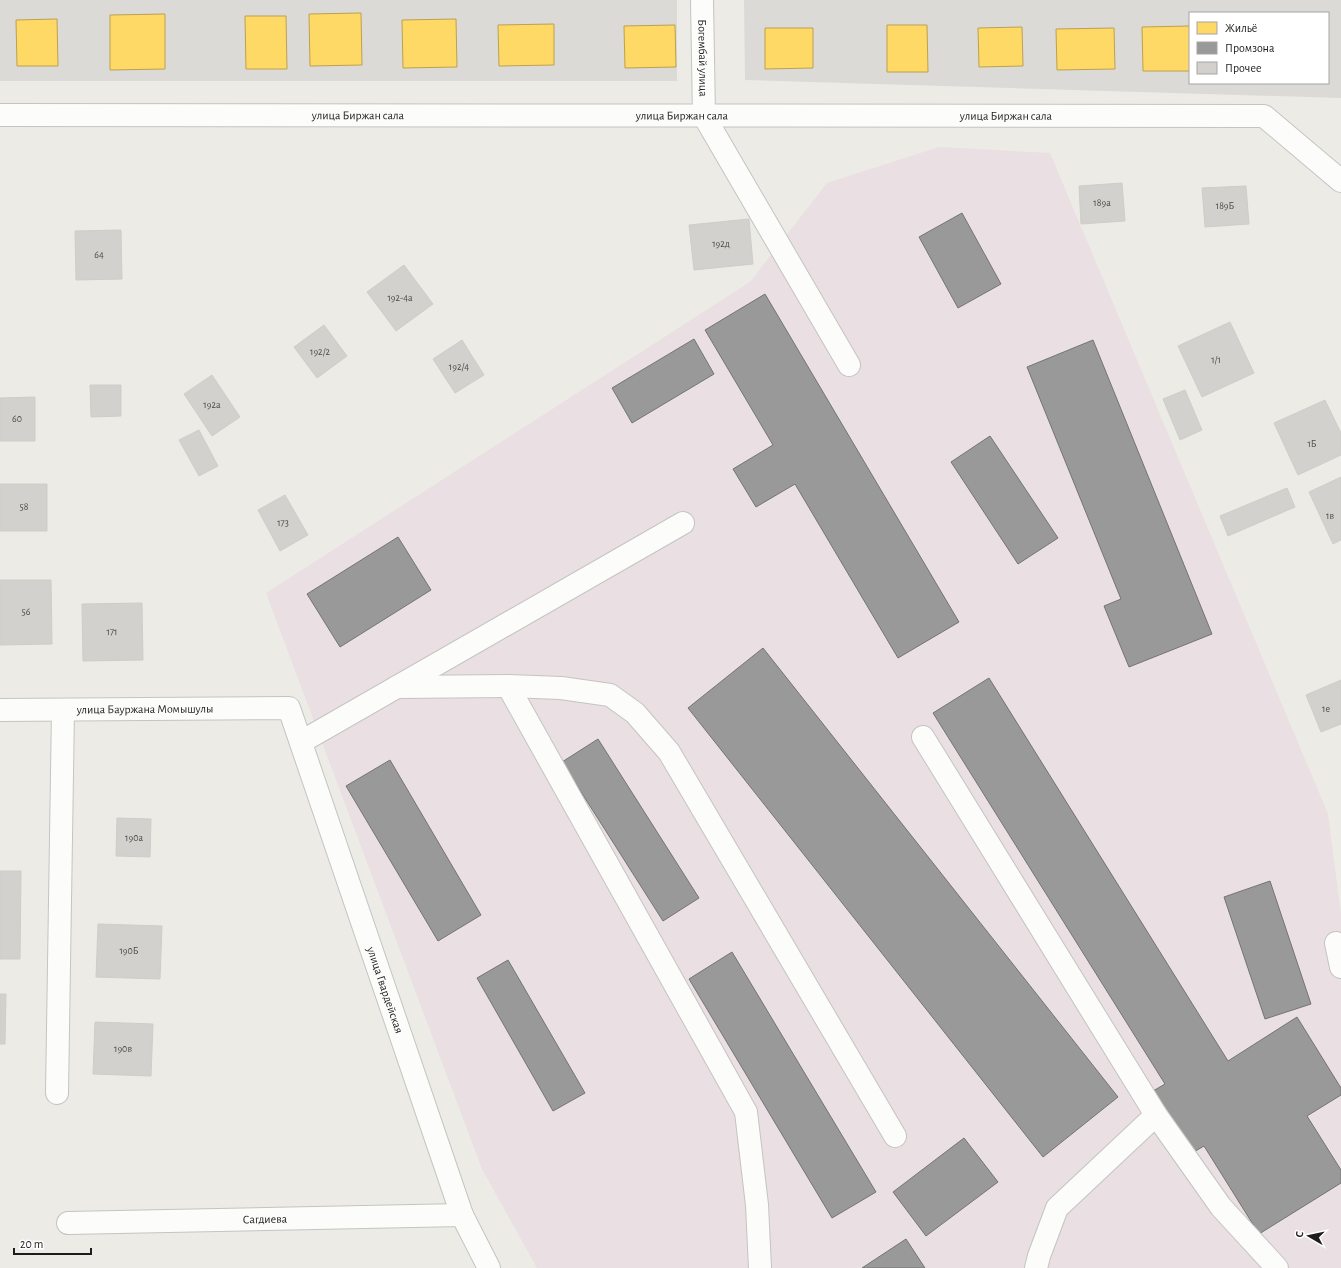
<svg xmlns="http://www.w3.org/2000/svg" width="1341" height="1268" font-family="'Alegreya Sans',sans-serif">
<style>
.residential{fill:#dbdad7;fill-rule:evenodd}
.industrial{fill:#eadfe3}
.homes{fill:#ffd966;stroke:#bba150}
.industry{fill:#999;stroke:#747474}
.building{fill:#d2d1cd;stroke:#cfcdc7}
.lines{fill:none;stroke-linecap:round;stroke-linejoin:round}
.minor-casing{stroke:#c4c4c2;stroke-width:24}
.minor{stroke:#fcfcfb;stroke-width:22}
.labels{text-anchor:middle;dominant-baseline:central;stroke-width:4;stroke-linejoin:round;paint-order:stroke}
.number-label{font-size:10px;fill:#4a4a49}
.street-label{font-size:12px;fill:#1d1d1d;stroke:#fff}
</style>
<rect width="100%" height="100%" fill="#ecebe6"/>
<!-- residential -->
<path class="residential" d="M0 0H677V81H0Z
M744 0H1341V98L745 80ZM1190 13H1328V83H1190Z"/>
<!-- industrial -->
<path class="industrial" d="M939 147 1050 153 1328 814 1341 914V1268H537L482 1169 266 593 750 282 827 183Z"/>
<!-- homes -->
<path class="homes" d="M361 13 362 65 310 66 309 14Z
M165 14V69L110 70V15Z
M245 16H286L287 69H246Z
M57 19 58 66H17L16 20Z
M456 19 457 67 403 68 402 20Z
M554 24V65L499 66 498 25Z
M675 25 676 67 625 68 624 26Z
M887 25H927L928 72H887Z
M1190 26V71H1143L1142 27Z
M1022 27 1023 66 979 67 978 28Z
M765 28H813V68L765 69Z
M1114 28 1115 69 1057 70 1056 29Z"/>
<!-- industry -->
<path class="industry" d="M962 213 1001 284 958 308 919 237Z
M765 294 959 622 898 658 795 484 756 507 733 469 773 445 705 330Z
M694 339 714 374 632 423 612 388Z
M1093 340 1212 634 1129 667 1104 606 1121 599 1027 367Z
M990 436 1058 538 1018 564 951 462Z
M398 537 431 590 340 647 307 594Z
M763 648 1118 1097 1043 1157 688 708Z
M989 678 1228 1061 1297 1017 1341 1088V1095L1307 1116 1341 1170V1183L1259 1234 1204 1146 1192 1153 1153 1091 1165 1084 933 713Z
M598 739 699 898 663 921 562 762Z
M390 760 481 915 438 941 346 786Z
M1270 881 1311 1004 1265 1019 1224 897Z
M732 952 876 1192 832 1218 689 979Z
M508 960 585 1093 553 1111 477 978Z
M964 1138 998 1182 926 1236 893 1192Z
M906 1239 925 1268H862Z"/>
<!-- building -->
<path class="building" d="M1122 183 1125 221 1081 224 1079 186Z
M1246 186 1249 224 1205 227 1202 188Z
M749 219 753 264 694 270 689 225Z
M121 230 122 279 76 280 75 231Z
M404 265 433 304 396 331 367 292Z
M1230 322 1254 373 1202 397 1178 346Z
M324 325 347 356 317 378 294 347Z
M462 340 484 375 455 393 433 359Z
M212 375 240 417 212 436 184 394Z
M90 385H121V416L91 417Z
M1185 390 1202 430 1180 440 1163 399Z
M35 397V441H0V398Z
M1325 400 1341 433V455L1298 475 1274 423Z
M199 430 218 466 199 476 179 440Z
M1341 477V540L1333 544 1309 492Z
M0 484H47V531H0Z
M1287 488 1295 507 1228 536 1220 516Z
M285 495 308 535 280 551 258 510Z
M0 580H51L52 644 0 645Z
M142 603 143 660 83 661 82 604Z
M1341 680V724L1321 732 1306 695Z
M117 818 151 819 150 857 116 856Z
M0 871H21L20 959H0Z
M98 924 162 926 160 979 96 977Z
M0 994H6L5 1044H0Z
M95 1022 153 1024 151 1076 93 1074Z"/>
<g class="lines">
<defs>
<g id="minor">
<path id="s1" d="M702 0 704 116 849 365"/>
<path id="s2" d="M0 115 1264 116 1341 181"/>
<path d="M508 686 746 1112 757 1205 760 1268"/>
<path d="M397 687 508 686 561 688 610 695 635 713 669 752 895 1136"/>
<path id="s3" d="M0 710 289 708 462 1215 489 1268"/>
<path d="M923 737 1156 1115 1221 1207 1277 1268"/>
<path d="M301 742 683 523"/>
<path d="M1336 943 1341 967"/>
<path d="M57 1093 63 710"/>
<path id="s4" d="M68 1223 462 1215"/>
<path d="M1036 1268 1039 1256 1057 1208 1156 1115"/>
</g>
</defs>
<!-- minor casing -->
<use href="#minor" class="minor-casing"/>
<!-- minor -->
<use href="#minor" class="minor"/>
</g>
<g class="labels">
<!-- number labels -->
<g class="number-label">
<text x="1102" y="203">189а</text>
<text x="1225" y="206">189Б</text>
<text x="721" y="244">192д</text>
<text x="99" y="255">64</text>
<text x="400" y="298">192-4а</text>
<text x="320" y="352">192/2</text>
<text x="1216" y="360">1/1</text>
<text x="459" y="367">192/4</text>
<text x="212" y="405">192а</text>
<text x="17" y="419">60</text>
<text x="1312" y="444">1Б</text>
<text x="24" y="507">58</text>
<text x="1330" y="516">1в</text>
<text x="283" y="523">173</text>
<text x="26" y="612">56</text>
<text x="112" y="632">171</text>
<text x="1326" y="709">1е</text>
<text x="134" y="838">190а</text>
<text x="129" y="951">190Б</text>
<text x="123" y="1049">190в</text>
</g>
<!-- street labels -->
<g class="street-label">
<text stroke="none"><textPath href="#s1" startOffset="58">Богембай улица</textPath></text>
<text stroke="none"><textPath href="#s2" startOffset="358">улица Биржан сала</textPath></text>
<text stroke="none"><textPath href="#s2" startOffset="682">улица Биржан сала</textPath></text>
<text stroke="none"><textPath href="#s2" startOffset="1006">улица Биржан сала</textPath></text>
<text stroke="none"><textPath href="#s3" startOffset="145">улица Бауржана Момышулы</textPath></text>
<text stroke="none"><textPath href="#s3" startOffset="587">улица Гвардейская</textPath></text>
<text stroke="none"><textPath href="#s4" startOffset="197">Сагдиева</textPath></text>
</g>
</g>
<!-- legend -->
<rect x="1189" y="12" width="140" height="72" fill="#ffffff" stroke="#a5a5a5"/>
<rect x="1197" y="22" width="20" height="12" fill="#ffd966" stroke="#a5a5a5"/>
<text x="1225" y="32" font-size="12" fill="#1d1d1d">Жильё</text>
<rect x="1197" y="42" width="20" height="12" fill="#999999" stroke="#a5a5a5"/>
<text x="1225" y="52" font-size="12" fill="#1d1d1d">Промзона</text>
<rect x="1197" y="62" width="20" height="12" fill="#d2d1cd" stroke="#a5a5a5"/>
<text x="1225" y="72" font-size="12" fill="#1d1d1d">Прочее</text>
<!-- north arrow -->
<g transform="translate(1309 1236) rotate(279)" stroke="#ffffff" stroke-width="3" paint-order="stroke">
<path d="M0-3L7 15L0 10L-7 15Z" fill="#1d1d1d"/>
<text y="-6" font-size="11" font-weight="bold" text-anchor="middle" fill="#1d1d1d">С</text>
</g>
<!-- scale -->
<path d="M14 1248v6h77v-6" fill="none" stroke="#1d1d1d" stroke-width="2"/>
<text x="20" y="1248" font-size="12" fill="#1d1d1d" stroke="#ffffff" stroke-width="3" paint-order="stroke">20 m</text>
</svg>
